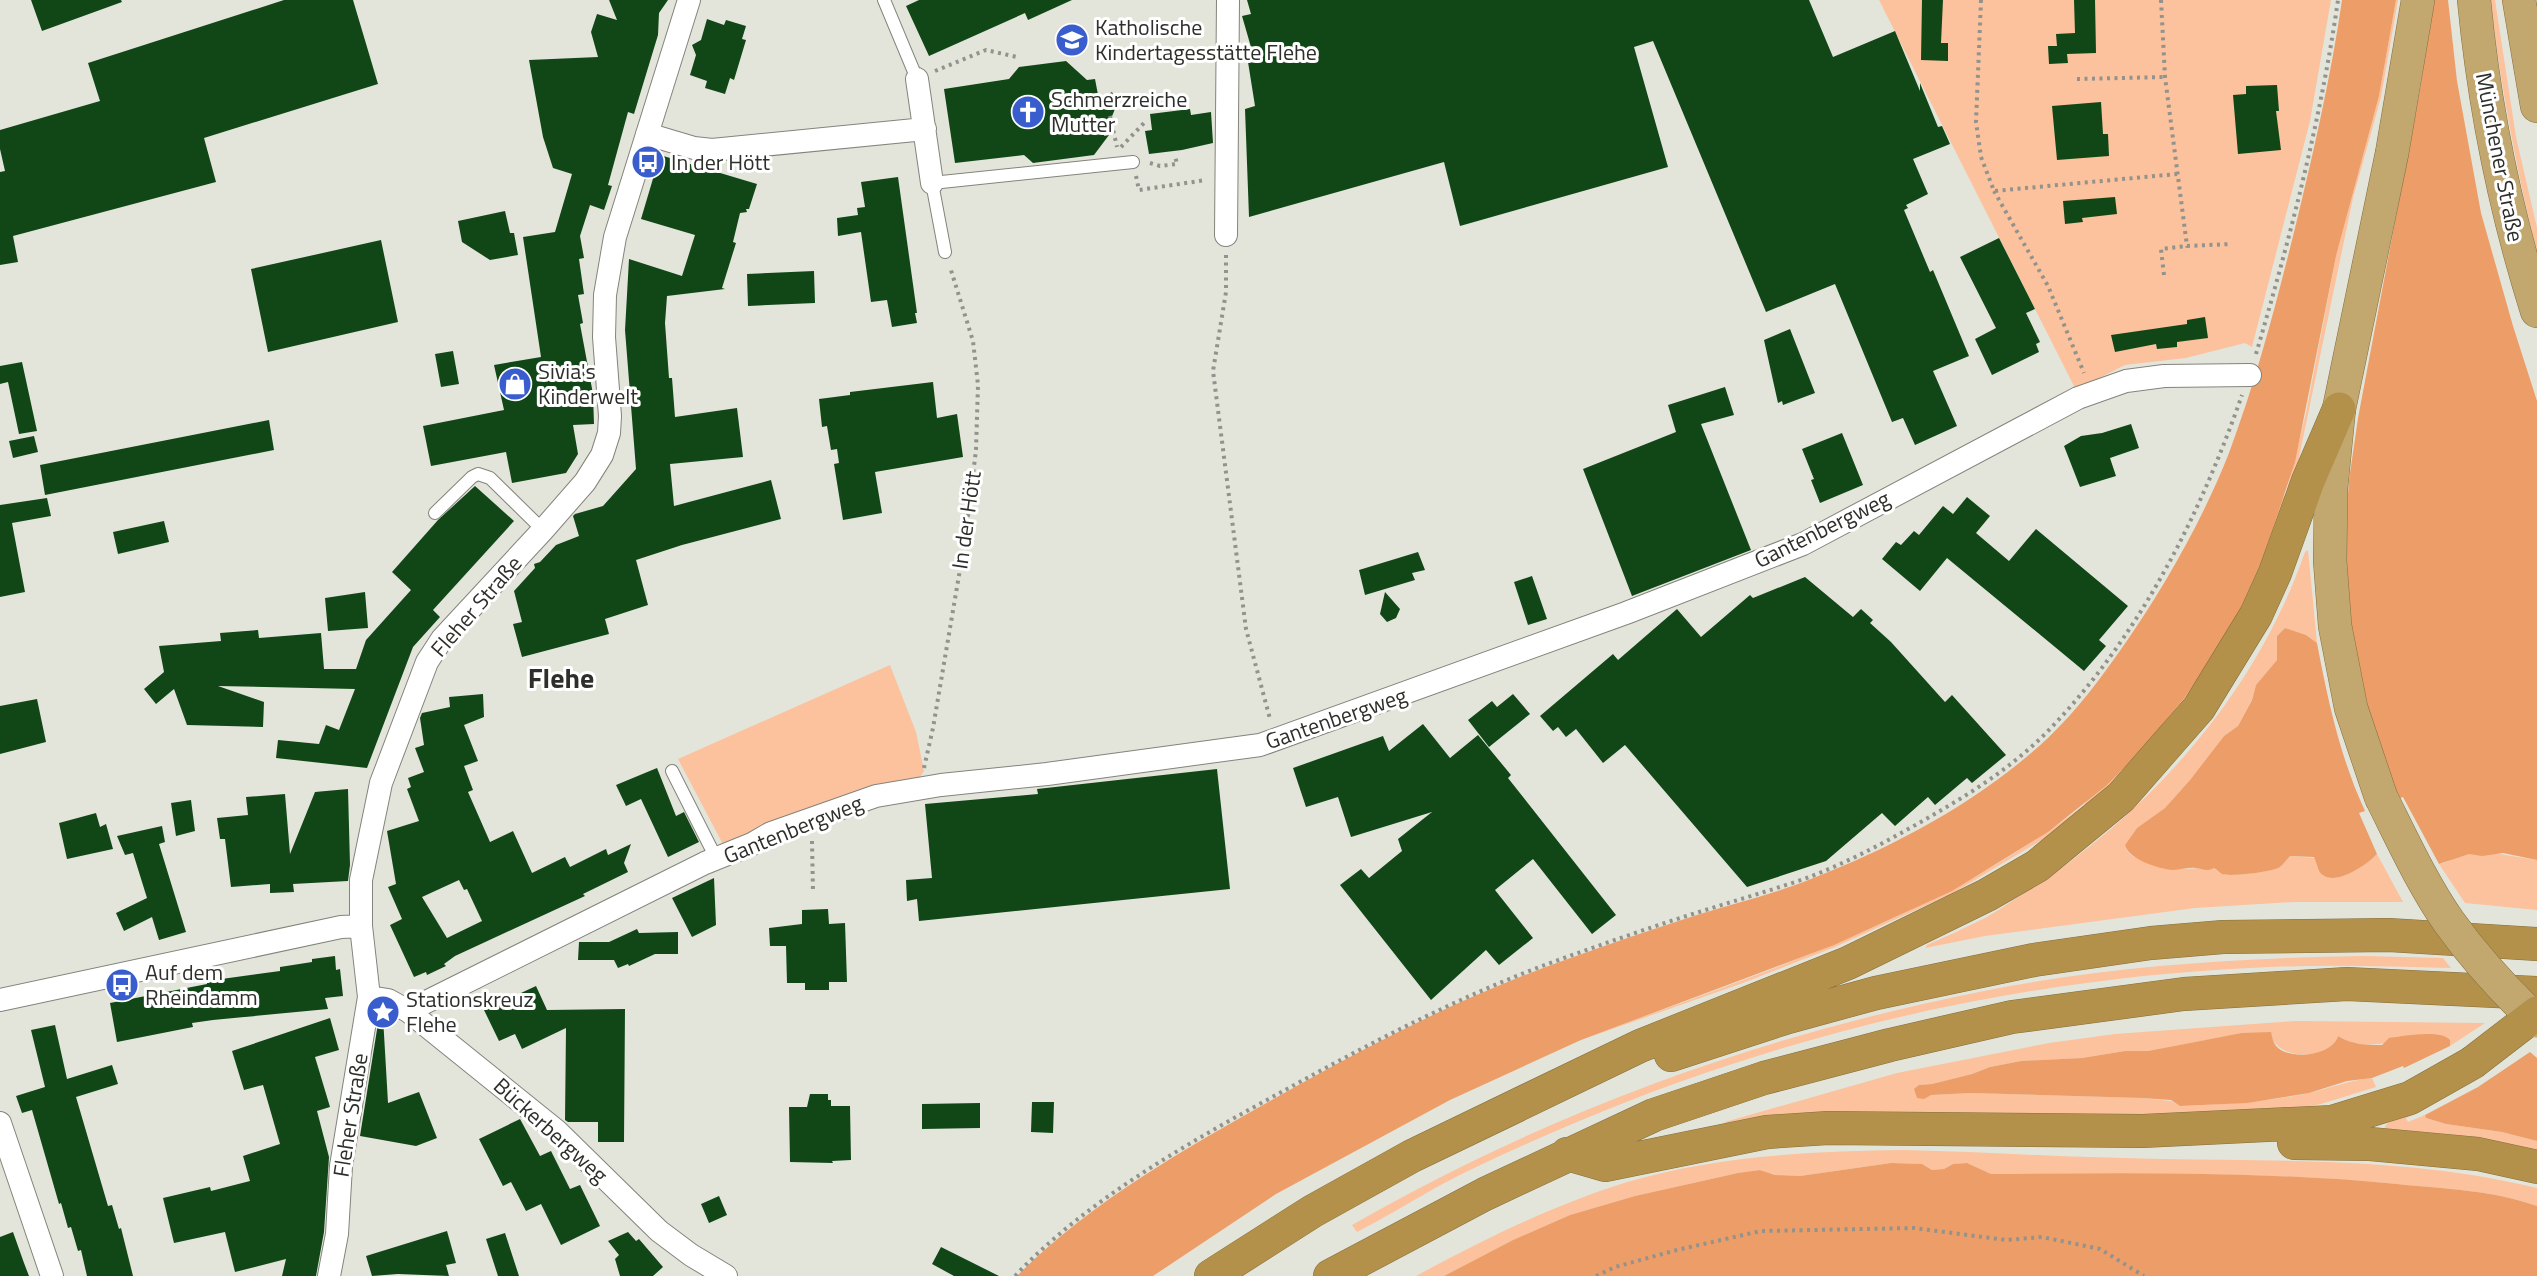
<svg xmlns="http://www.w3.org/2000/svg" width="2537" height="1276" font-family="'Titillium Web',sans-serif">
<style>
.green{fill:#fcc19d}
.forest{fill:#ed9d68}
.building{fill:#114717;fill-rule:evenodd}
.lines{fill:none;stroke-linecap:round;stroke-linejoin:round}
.service-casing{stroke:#83847c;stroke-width:14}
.minor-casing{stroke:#83847c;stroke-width:24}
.trunk-casing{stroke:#846f3f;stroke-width:34}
.motorway-casing{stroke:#846f3f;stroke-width:34}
.path{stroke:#91938c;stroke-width:4;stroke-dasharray:3 4.5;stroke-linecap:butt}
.service{stroke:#fff;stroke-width:12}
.minor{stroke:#fff;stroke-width:22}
.trunk{stroke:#c2a76e;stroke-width:33}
.motorway{stroke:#b3914a;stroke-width:33}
.trunk-bridge-casing{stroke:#846f3f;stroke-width:34;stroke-linecap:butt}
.motorway-bridge-casing{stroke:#846f3f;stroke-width:34;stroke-linecap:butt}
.trunk-bridge{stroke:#c2a76e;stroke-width:33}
.motorway-bridge{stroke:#b3914a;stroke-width:33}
.labels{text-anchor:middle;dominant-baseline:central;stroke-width:6;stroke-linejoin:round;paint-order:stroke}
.poi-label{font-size:22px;fill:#2e2f2b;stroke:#fff;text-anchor:start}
.street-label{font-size:22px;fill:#2e2f2b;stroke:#fff}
.district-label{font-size:28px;font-weight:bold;fill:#2e2f2b;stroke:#fff}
</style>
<rect width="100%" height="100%" fill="#e3e5db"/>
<!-- green -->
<path class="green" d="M1879 0H2331L2310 121 2252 347 2245 343 2186 358 2125 365 2076 390Z
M2396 0H2398L2381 97 2353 198 2296 472 2284 511 2187 699 2108 786 2050 835 1953 893 1835 947 1743 983 1581 1040C1757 973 1933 921 2084 805L2286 493 2306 413 2336 256 2379 96Z
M2490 0H2495L2516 137 2537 228V252C2516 169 2501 85 2490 0Z
M2308 550 2317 643 2306 635 2285 628 2277 636V660L2256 685 2252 699 2238 726 2224 736 2190 780 2165 808 2137 828 2125 845C2128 857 2136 857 2145 861 2174 873 2185 867 2214 868 2216 870 2220 873 2222 874 2230 877 2273 872 2280 867 2284 864 2287 859 2290 856L2315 858C2316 862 2317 868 2319 871 2331 890 2367 865 2377 854L2403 902H2294L2195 908 1985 936 1925 948 1927 945C1945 937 1963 929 1981 920 1996 913 2009 902 2023 894 2149 814 2256 694 2305 552Z
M890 665 916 732 924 771 918 780 726 850 678 759Z
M2493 853 2537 860V910L2465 903 2439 864C2448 863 2454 857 2463 855 2473 852 2483 855 2493 853Z
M2365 956 2443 958 2451 968C2384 966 2317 964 2250 968 2020 979 1790 1032 1577 1122 1530 1142 1482 1163 1437 1187 1410 1202 1384 1218 1357 1232L1352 1225C1549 1112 1761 1035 1984 991 2109 966 2238 958 2365 956Z
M2296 1021 2485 1023 2450 1046V1040L2356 1045 2338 1036C2329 1059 2285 1061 2273 1040L2212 1039 2148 1051H2125L2082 1058 2021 1061 1990 1067 1972 1074 1932 1084 1919 1085 1931 1095 1971 1093 2142 1098 2171 1101 2181 1106C2224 1104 2267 1102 2309 1093 2331 1088 2350 1080 2372 1078L2376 1087 2321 1104 2262 1115H2026L1860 1112 1726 1124 1725 1122 1897 1073 2049 1043 2115 1034Z
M2417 1111 2418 1113 2406 1118 2408 1122 2425 1115 2426 1118 2446 1124 2502 1132 2537 1141V1156L2386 1132 2385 1126 2388 1123Z
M1904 1150C1990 1152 2076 1158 2163 1159 2287 1161 2415 1158 2537 1188V1206C2492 1190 2445 1189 2397 1184 2262 1171 2126 1174 1991 1174L1967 1163 1953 1164 1944 1169 1932 1170 1922 1164 1891 1163 1800 1176 1775 1175 1760 1170 1738 1173 1635 1196 1570 1215 1513 1240 1444 1276H1416C1483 1240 1551 1206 1624 1183 1714 1156 1810 1151 1904 1150Z"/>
<!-- forest -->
<path class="forest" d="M2342 0H2396L2379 96 2336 256 2295 462 2262 561 2240 610 2213 657 2185 697 2142 749 2107 785 2048 832 1952 891 1834 945 1581 1040 1450 1100 1276 1194 1153 1276H1017C1100 1193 1203 1139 1304 1082 1388 1035 1475 992 1565 960 1609 944 1653 929 1697 915 1735 903 1774 894 1811 879 1896 846 1982 800 2049 737 2078 709 2101 678 2124 645 2164 588 2204 517 2229 453 2257 378 2277 301 2296 224 2314 150 2331 76 2342 0Z
M2432 0H2448L2457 81 2481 213 2513 326 2537 401V860L2503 853 2482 856 2469 854 2439 864 2403 797 2398 799 2370 721 2353 646 2346 576 2345 538 2349 480 2358 418 2421 84Z
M2285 628 2306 635 2317 643C2328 701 2340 757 2365 811L2359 813 2377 854C2367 865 2331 890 2319 871 2317 867 2316 861 2314 857L2290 856C2287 859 2284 864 2280 867 2273 872 2230 877 2222 874 2220 873 2216 869 2214 868 2206 872 2204 869 2196 868 2189 867 2180 870 2173 870 2159 869 2128 859 2125 845L2137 828 2165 808 2190 780 2224 736 2238 726 2252 700 2256 685 2277 660V636Z
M2271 1032C2272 1037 2273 1042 2276 1046 2289 1061 2332 1056 2338 1036 2353 1045 2365 1045 2382 1045L2389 1038C2403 1036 2441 1029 2450 1040V1046L2404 1068 2403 1066 2372 1078 2347 1081 2309 1093 2247 1103 2180 1106 2171 1100 2142 1098 1971 1093 1931 1095 1924 1099 1917 1098 1914 1089 1919 1085 1932 1084 1972 1074 1990 1067 2021 1061 2082 1058 2125 1051H2148L2242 1033Z
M2530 1052 2537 1058V1141L2502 1132 2446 1124 2426 1118 2425 1115 2478 1087Z
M1891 1163 1922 1164 1932 1170 1944 1169 1953 1164 1967 1163 1991 1174C2126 1173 2262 1171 2397 1184 2445 1189 2492 1190 2537 1206V1276H1444L1513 1240 1570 1215 1635 1196 1738 1173 1760 1170 1775 1175 1800 1176Z"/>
<!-- building -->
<path class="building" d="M31 0H121L122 2 42 31Z
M284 0H353L378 84 204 138 216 182 13 236 18 262 0 265V172L5 171 0 149V130L100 101 88 63Z
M609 0H668L659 13 658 35 634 114 628 112 608 185 612 186 604 210 590 205 580 236 584 258 579 259 584 294 578 295 583 323 580 324 593 394 594 424 573 425 578 454 566 473 512 483 506 452 431 466 423 426 504 410 494 365 541 357 523 237 555 232 572 174 553 168 543 137 529 60 598 57 591 32 597 14 617 20Z
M919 0H1072L1028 20 1025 13 929 56 906 6Z
M1247 0H1809L1833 57 1895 31 1920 91V83L1938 127 1942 126 1950 144 1913 159 1928 194 1906 205 1908 208 1904 210 1930 272 1933 270 1969 356 1933 371 1957 426 1915 445 1903 418 1892 422 1835 284 1766 312 1653 41 1634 47 1668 167 1460 226 1444 162 1249 217 1245 109 1255 106 1248 62 1255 61 1242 16 1251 14Z
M1922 0H1943L1941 43H1948V61L1921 60Z
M2074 0H2095L2096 53 2067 54 2068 63 2049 64 2048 46H2057L2056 34 2075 33Z
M707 19 724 25 726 20 746 26 742 39 746 40 734 80 730 78 725 94 705 88 707 81 690 75 696 55 692 45 701 40Z
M1066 61 1087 80 1095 79 1099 100 1112 92 1117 104 1104 136 1109 135 1094 155 1033 163 1024 155 955 163 944 89 1009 79 1019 67Z
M2277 85 2279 111H2276L2281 150 2238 154 2233 95 2246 94V86Z
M2101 102 2103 134H2108L2109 156 2057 160 2052 106Z
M1190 109 1191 115 1211 112 1213 143 1182 150 1149 154 1145 131 1152 130 1150 114Z
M660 155 757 184 749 209H746L747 212 740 213 733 242 736 243 722 288 725 289 667 296 665 323 669 378H672L675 417 737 408 743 457 670 464 674 506 771 480 781 519 682 545 636 560 648 605 605 619 609 634 522 657 513 624 522 622 514 591 535 568 534 564 540 562 556 545 579 536 573 516 575 514 603 506 636 469 625 330 629 259 682 276 695 235 641 219Z
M898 177 917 313H915L917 323 892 327 887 300 871 302 861 232 838 236 837 218 858 215 857 208 865 207 861 182Z
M2115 197 2117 214 2082 218 2083 222 2065 224 2063 201Z
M505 211 510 233H514L518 255 490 260 462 242 458 221Z
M1999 238 2035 309 2026 313 2040 342 2036 344 2039 352 1992 375 1975 339 1996 328 1960 257Z
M381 240 398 322 268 352 251 269Z
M814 271 815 303 748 306 747 274Z
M2205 317 2208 338 2177 342V347L2157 349 2156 344 2115 352 2111 335 2187 324V320Z
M1790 329 1815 393 1783 405 1782 401 1778 403 1764 340Z
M453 351 459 384 441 387 435 354Z
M22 362 37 431 19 434 8 382 0 384V366Z
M933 382 937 418 957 414 963 457 875 472 882 513 843 520 834 464 839 463 837 449 831 450 827 426 822 427 819 399 850 395V392Z
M1725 387 1734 415 1701 424 1751 550 1632 596 1583 469 1676 432 1668 405Z
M269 420 274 450 45 495 40 465Z
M2131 424 2139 448 2110 458 2116 476 2080 487 2064 446 2081 436 2102 433Z
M1842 433 1863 485 1820 503 1811 480 1814 479 1802 449Z
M34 436 38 452 13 458 9 441Z
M475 486 514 521 433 610 440 617 413 647 367 768 276 758 278 740 319 744 326 725 339 730 355 689 218 686 264 702 263 727 187 725 174 689 156 704 144 689 164 672 159 646 221 641 220 633 258 630 259 638 321 633 324 669H356L366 640 411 590 392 572 438 520Z
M1967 497 1990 516 1976 533 2009 561 2036 529 2128 606 2099 640 2106 646 2084 671 1947 558 1920 591 1882 559 1896 542 1901 545 1914 531 1919 535 1943 506 1953 514Z
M47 498 51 516 12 523 25 592 0 597V505Z
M164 521 169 542 118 554 113 532Z
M1418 552 1425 570 1412 573 1415 580 1365 595 1359 570Z
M1532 576 1547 619 1528 625 1514 582Z
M1805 577 1853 617 1861 609 1873 620 1870 623 1891 642 1945 702 1952 695 2006 755 1972 783 1967 778 1935 805 1928 797 1895 826 1882 813 1826 861 1747 887 1625 745 1603 763 1576 729 1566 737 1558 727 1553 731 1540 716 1613 654 1618 660 1677 609 1701 637 1750 595 1753 598Z
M365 592 368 628 328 631 325 598Z
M1385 592 1400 609 1396 618 1387 622 1380 614Z
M483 694 484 717 464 725 478 761 464 766 473 790 468 792 490 842 513 831 532 873 565 857 570 867 606 849 608 855 631 844 624 863 628 872 583 894 585 896 455 956 444 964 446 966 427 975 426 972 414 977 390 925 402 919 388 887 396 884 387 831 419 821 407 789 411 787 408 778 424 772 415 748 424 745 420 718 422 713 450 707 449 697ZM459 880 464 890 467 889 482 921 447 938 422 897Z
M1513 694 1530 714 1489 747 1468 720 1492 701 1497 707Z
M37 699 46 742 0 754V706Z
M1423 724 1450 758 1478 735 1511 775 1508 778 1616 915 1592 934 1533 859 1495 890 1533 938 1499 965 1486 950 1431 1000 1340 885 1361 869 1369 878 1402 851 1398 839 1432 812 1351 837 1338 797 1306 807 1293 768 1383 736 1389 751Z
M657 768 676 816 684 812 699 842 668 857 641 799 626 806 616 785Z
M1217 769 1230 889 919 921 917 899 907 901 906 880 932 878 925 804 1038 794 1037 789Z
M348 789 350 865 348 881 293 884 294 892 270 893V884L231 887 225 839H220L217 818 248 815 246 797 285 794 290 854 315 792Z
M191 800 195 831 176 836 171 803Z
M96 813 100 827 106 824 113 849 67 859 59 823Z
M162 826 165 842 159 844 186 932 159 940 152 917 124 931 116 913 147 898 133 853 125 855 117 836Z
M714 878 716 925 692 937 672 898Z
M828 909 829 924 845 923 847 982H829V990H805V983H787L786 946H770L769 928 802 924V910Z
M637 929 639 933 678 932V954H655L629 966 628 964 618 968 614 960H578L579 942H609Z
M335 956 336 970 340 969 343 996 325 998 328 1009 213 1020 192 1023 193 1027 117 1042 110 1003 207 984V981L280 971V967L312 962V959Z
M536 986 547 1010 625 1009 624 1142H598V1122H568L565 1120 566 1028 522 1049 515 1034 499 1041 484 1010Z
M379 1017H383L388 1103 419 1092 437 1138 416 1146 360 1136Z
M330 1018 339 1050 315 1057 330 1107 317 1111 329 1157 324 1232 316 1276H282L286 1259 235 1272 225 1232 174 1243 163 1198 210 1187 211 1191 250 1181 243 1156 280 1144 263 1085 244 1090 232 1051Z
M55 1025 67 1079 112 1065 118 1084 76 1097 108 1206 112 1205 119 1229 121 1228 133 1276H87L81 1250 78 1251 71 1227 68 1228 61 1203 59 1204 32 1110 22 1113 16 1096 45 1087 31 1030Z
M810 1094H828V1100H831V1106H850L851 1160 832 1161 833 1163 790 1162 789 1107H807Z
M1032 1102H1054L1053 1133 1031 1132Z
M980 1103V1128L922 1129V1104Z
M520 1119 540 1156 551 1151 570 1189 580 1185 600 1226 561 1245 541 1204 526 1211 511 1182 503 1186 479 1139Z
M719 1196 727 1215 709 1223 701 1204Z
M447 1231 456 1263 446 1265 449 1276 398 1274 372 1276 366 1256Z
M13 1232 24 1263 29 1276H0V1237Z
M628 1232 636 1241 639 1239 663 1267 653 1276H620L615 1259 619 1255 608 1241Z
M505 1233 519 1276H498L486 1239Z
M941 1247 999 1276H954L932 1264Z"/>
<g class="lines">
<defs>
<path id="service" d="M884 0 917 79
M945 252 932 183 1133 162
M435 513 472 477 478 474 490 478 543 530
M672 771 717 860"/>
<path id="minor" d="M917 79 932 183
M647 134 694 148 712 150 925 129
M1226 235 1228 0
M369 997 388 1000 408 1011 557 1131 659 1231 691 1255 726 1276
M0 1000 341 927 361 926
M408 1011 705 863 752 844 771 833 876 796 941 785 1047 774 1260 745 1626 613 1803 544 2078 398 2126 381 2164 376 2250 375
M0 1123 52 1276
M329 1276 337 1234 341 1166 369 997 361 926V880L381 783 427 662 442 639 543 530 585 482 602 455 609 433 610 416 604 337 605 295 615 237 689 0"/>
<path id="trunk" d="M2474 0C2484 105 2505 210 2537 311
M2519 0 2537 106
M2381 797 2351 708 2335 626 2330 561 2331 488 2339 409 2392 153 2418 0"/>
<path id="motorway" d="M1671 1055 1788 1017 1876 993 2034 960 2151 943 2223 937 2389 935 2537 944
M2294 1143 2370 1144 2478 1154 2537 1167
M1567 1154 1605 1165 1767 1132 1828 1128 2143 1131 2332 1122 2410 1098 2472 1063
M1211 1276 1313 1211 1412 1156 1640 1046 1848 963 1987 895 2037 866 2121 797 2199 708 2256 615 2275 573 2308 481 2339 409
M1330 1276 1485 1194 1654 1115 1764 1078 1890 1045 2012 1017 2184 994 2347 984 2537 993"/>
</defs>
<!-- service casing -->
<use href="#service" class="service-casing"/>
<!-- minor casing -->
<use href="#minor" class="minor-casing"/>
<!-- trunk casing -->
<use href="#trunk" class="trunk-casing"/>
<!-- motorway casing -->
<use href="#motorway" class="motorway-casing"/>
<!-- path -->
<path class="path" d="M1981 0 1976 122 1981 157 1994 191 2177 174
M2161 0 2165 77 2187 246 2231 244
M935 71 986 50 1017 57
M2077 79 2165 77
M1110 116 1117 147
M1121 147 1144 123
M1150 163 1160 166 1177 164 1175 156
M1136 176 1139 190 1206 180
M1994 191 2048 286 2084 373
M1226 255V292L1213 371 1246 629 1270 719
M2164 275 2161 249 2187 246
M2256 354C2290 238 2321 119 2338 0
M924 768 933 728 965 540 976 450 978 385 973 341 950 267
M812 841 813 892
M1015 1276C1087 1199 1195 1139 1287 1089 1376 1040 1468 992 1564 958 1609 942 1654 926 1699 912 1734 901 1769 891 1804 879 1850 862 1895 837 1938 812 1976 790 2014 765 2046 733 2138 639 2199 518 2242 395
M1596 1276 1615 1267 1677 1250 1761 1231 1914 1228 2006 1240 2042 1237 2100 1249 2144 1276"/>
<!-- service -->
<use href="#service" class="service"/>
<!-- minor -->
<use href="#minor" class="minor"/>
<!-- trunk -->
<use href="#trunk" class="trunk"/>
<!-- motorway -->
<use href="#motorway" class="motorway"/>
<defs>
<path id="trunk-bridge" d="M2381 797C2402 839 2422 883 2449 922 2475 958 2505 991 2537 1021"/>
<path id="motorway-bridge" d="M2472 1063 2537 1013"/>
</defs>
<!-- trunk-bridge casing -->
<use href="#trunk-bridge" class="trunk-bridge-casing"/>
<!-- motorway-bridge casing -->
<use href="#motorway-bridge" class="motorway-bridge-casing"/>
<!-- trunk-bridge -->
<use href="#trunk-bridge" class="trunk-bridge"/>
<!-- motorway-bridge -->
<use href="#motorway-bridge" class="motorway-bridge"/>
</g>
<!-- icons -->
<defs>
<symbol id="school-disc" viewBox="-11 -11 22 22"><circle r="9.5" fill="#3a5dce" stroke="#fff"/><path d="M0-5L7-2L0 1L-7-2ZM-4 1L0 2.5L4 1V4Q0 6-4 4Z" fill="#fff"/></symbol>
<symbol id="church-disc" viewBox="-11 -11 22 22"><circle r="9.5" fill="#3a5dce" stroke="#fff"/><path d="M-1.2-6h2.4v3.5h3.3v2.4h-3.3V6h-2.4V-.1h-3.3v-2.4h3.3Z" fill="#fff"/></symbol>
<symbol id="bus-disc" viewBox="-11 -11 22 22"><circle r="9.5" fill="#3a5dce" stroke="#fff"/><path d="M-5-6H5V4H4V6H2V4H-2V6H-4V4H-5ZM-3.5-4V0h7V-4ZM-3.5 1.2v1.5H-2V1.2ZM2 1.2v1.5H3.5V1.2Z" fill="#fff"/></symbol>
<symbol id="shop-disc" viewBox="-11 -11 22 22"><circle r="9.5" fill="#3a5dce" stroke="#fff"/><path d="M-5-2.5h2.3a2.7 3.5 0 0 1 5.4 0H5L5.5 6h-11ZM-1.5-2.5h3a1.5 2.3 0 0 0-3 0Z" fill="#fff"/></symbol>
<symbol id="sight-disc" viewBox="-11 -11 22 22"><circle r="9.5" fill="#3a5dce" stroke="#fff"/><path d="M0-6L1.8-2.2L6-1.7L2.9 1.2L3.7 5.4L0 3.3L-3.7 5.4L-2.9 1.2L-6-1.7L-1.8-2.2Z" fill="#fff"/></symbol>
</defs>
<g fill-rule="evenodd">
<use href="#school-disc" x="1053" y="21" width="38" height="38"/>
<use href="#church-disc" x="1009" y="93" width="38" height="38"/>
<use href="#bus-disc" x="629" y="143" width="38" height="38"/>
<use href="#shop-disc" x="496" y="365" width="38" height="38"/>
<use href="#bus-disc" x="103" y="966" width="38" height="38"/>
<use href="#sight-disc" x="364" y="993" width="38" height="38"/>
</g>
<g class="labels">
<!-- poi labels -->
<g class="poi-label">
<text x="1095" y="27">Katholische<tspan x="1095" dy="25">Kindertagesstätte Flehe</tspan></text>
<text x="1051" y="99">Schmerzreiche<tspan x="1051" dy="25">Mutter</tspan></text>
<text x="671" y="162">In der Hött</text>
<text x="538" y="371">Sivia's<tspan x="538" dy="25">Kinderwelt</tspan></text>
<text x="145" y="972">Auf dem<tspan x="145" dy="25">Rheindamm</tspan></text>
<text x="406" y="999">Stationskreuz<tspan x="406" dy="25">Flehe</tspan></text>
</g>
<!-- street labels -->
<g class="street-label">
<text transform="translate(2500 157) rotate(79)">Münchener Straße</text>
<text transform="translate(966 520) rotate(-82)">In der Hött</text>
<text transform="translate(1822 529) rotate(-26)">Gantenbergweg</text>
<text transform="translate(476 606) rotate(-49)">Fleher Straße</text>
<text transform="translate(1336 718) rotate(-19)">Gantenbergweg</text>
<text transform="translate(793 829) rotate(-22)">Gantenbergweg</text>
<text transform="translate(350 1115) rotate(-81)">Fleher Straße</text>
<text transform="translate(551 1130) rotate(42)">Bückerbergweg</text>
</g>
<!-- district labels -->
<g class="district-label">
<text x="561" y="677">Flehe</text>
</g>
</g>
</svg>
